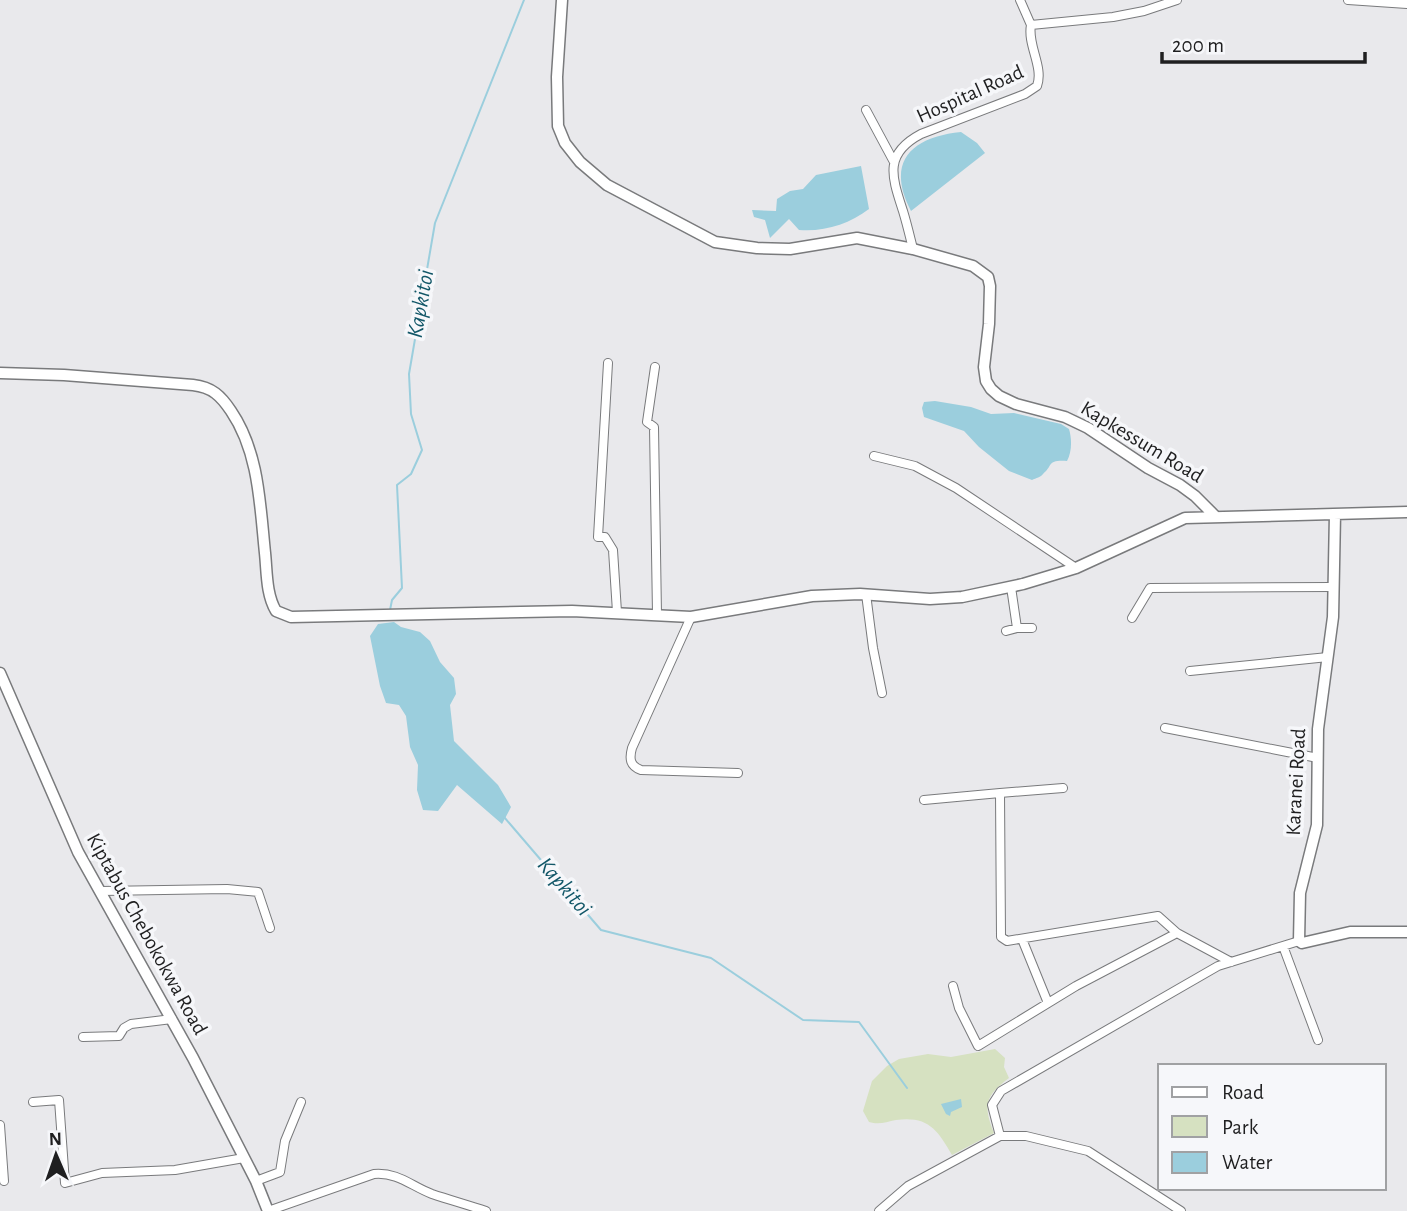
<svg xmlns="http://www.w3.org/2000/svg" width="1407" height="1211" font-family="'Alegreya Sans',sans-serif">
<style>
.green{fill:#d6e1c1}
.water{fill:#9bcedd}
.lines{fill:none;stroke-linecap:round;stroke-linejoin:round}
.stream{stroke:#9bcedd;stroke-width:2}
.street-casing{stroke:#797a7c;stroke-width:10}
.secondary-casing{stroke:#797a7c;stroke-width:13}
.street{stroke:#fff;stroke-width:8}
.secondary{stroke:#fff;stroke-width:10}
.labels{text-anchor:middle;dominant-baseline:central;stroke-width:7;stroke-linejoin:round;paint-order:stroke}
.street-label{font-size:21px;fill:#1f1f20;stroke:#f6f7fa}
.water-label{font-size:23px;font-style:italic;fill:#125768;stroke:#f6f7fa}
</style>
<rect width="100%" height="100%" fill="#e9e9ec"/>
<!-- green -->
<path class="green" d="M995 1049 1005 1058 1004 1067 1009 1078C985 1096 983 1105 994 1133L952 1155C937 1129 928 1116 896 1120 886 1122 879 1125 869 1122L863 1111 872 1081 887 1066 899 1059 928 1054 951 1057Z"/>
<!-- water -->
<path class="water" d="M961 132 977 143 985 153 911 211C885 161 912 137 961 132Z
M861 166 869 209C849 224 825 232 799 230L789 219 770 238 765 220 754 217 752 210 776 211 777 199 790 191 803 189 816 175Z
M935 401 971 407 991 414 1014 413 1061 424 1069 429C1072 439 1072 452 1067 461 1046 460 1054 465 1043 474 1041 477 1036 478 1032 480L1009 471 979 447 964 431 924 417 922 408 924 402Z
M394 622 401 627 420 632 430 641 440 662 454 678 456 694 450 705 454 741 498 785 511 807 502 824 457 785 438 811 423 810 417 790 418 765 410 747 406 716 399 705 386 703 380 686 370 636 378 624Z
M961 1099 962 1107 951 1112 950 1116 946 1114 941 1104Z"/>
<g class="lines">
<!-- stream -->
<path class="stream" d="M390 610 392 600 402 588 397 485 411 474 422 450 411 414 409 374 435 223 524 0
M504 817 601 930 711 958 803 1020 859 1022 907 1088"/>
<defs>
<path id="street" d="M1020 0 1031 25
M1348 0 1407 4
M866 110 894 162
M913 249C910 237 907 224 903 211 892 177 883 154 921 134L1025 94 1037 86C1044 67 1027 45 1031 25L1113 17 1144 11 1177 0
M608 363 598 537H605L613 550 617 612
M655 367 647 422 654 427 657 614
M874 456 915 466 956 488 1076 568
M1011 587 1017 628H1032
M866 594 873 648 882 693
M691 617 632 748C629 759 630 766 641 770L738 773
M1132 618 1150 588 1334 587
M1006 631 1017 628
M1190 671 1328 657
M1165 728 1318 758
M1000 793 1063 788
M924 800 1000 793 1001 937 1007 941 1158 916 1177 933 1231 962
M101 891 227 889 258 892 270 928
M1022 939 1048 1003
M1283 946 1318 1040
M953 986 959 1008 978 1046 1076 986 1177 933
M83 1037 119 1036 124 1028 131 1024 172 1019
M33 1102 59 1100 65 1183 102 1173 175 1170 244 1158
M0 1125 4 1181
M1000 1136 992 1105 1001 1091 1218 966 1299 941
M256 1181 280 1172 285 1141 301 1102
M268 1211 374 1174C398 1172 411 1186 432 1194 450 1200 468 1205 486 1211
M879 1211 908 1186 1000 1136H1026L1088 1151 1181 1211"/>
<path id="secondary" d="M562 0 557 77 558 126 565 143 580 162 607 185 715 242 757 248 790 249 857 238 913 249 973 266 988 277 990 286 989 324 984 367 986 381 991 389 999 396 1016 404 1065 417 1088 428 1148 468 1180 485 1195 496 1215 516
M0 373 64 375 193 385C212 387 221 396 231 411 259 452 260 505 265 553 267 572 266 594 276 611L291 617 572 611 691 617 812 596 860 594 930 599 962 597 1023 584 1076 568 1185 518 1407 512
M1335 514 1333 617 1318 729 1317 825 1300 893 1299 941 1302 943 1350 932H1407
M0 673 78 852 193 1058 256 1181 268 1211"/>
</defs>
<!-- street casing -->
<use href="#street" class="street-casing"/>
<!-- secondary casing -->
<use href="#secondary" class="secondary-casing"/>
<!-- street -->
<use href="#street" class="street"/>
<!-- secondary -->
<use href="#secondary" class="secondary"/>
</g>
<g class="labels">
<!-- street labels -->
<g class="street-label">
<text transform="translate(970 94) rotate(-24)">Hospital Road</text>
<text transform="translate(1142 442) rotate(31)">Kapkessum Road</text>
<text transform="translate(1296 782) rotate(-87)">Karanei Road</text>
<text transform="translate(147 934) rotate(61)">Kiptabus Chebokokwa Road</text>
</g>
<!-- water labels -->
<g class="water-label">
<text transform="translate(421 304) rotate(-80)">Kapkitoi</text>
<text transform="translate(564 887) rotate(49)">Kapkitoi</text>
</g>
</g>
<!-- legend -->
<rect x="1158" y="1064" width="228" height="126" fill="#f6f7fa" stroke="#a0a1a3" stroke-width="2"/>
<rect x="1172" y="1087" width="35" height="10" fill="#ffffff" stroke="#a0a1a3" stroke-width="2"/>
<text x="1222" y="1099" font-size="21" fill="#1f1f20">Road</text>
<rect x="1172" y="1116" width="35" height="21" fill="#d6e1c1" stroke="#a0a1a3" stroke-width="2"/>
<text x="1222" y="1134" font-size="21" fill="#1f1f20">Park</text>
<rect x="1172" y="1152" width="35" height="21" fill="#9bcedd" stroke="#a0a1a3" stroke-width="2"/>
<text x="1222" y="1169" font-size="21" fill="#1f1f20">Water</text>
<!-- north arrow -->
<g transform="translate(56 1155) rotate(358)" stroke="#f6f7fa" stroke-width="5" paint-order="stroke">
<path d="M0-5L12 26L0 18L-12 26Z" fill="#1f1f20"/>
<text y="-10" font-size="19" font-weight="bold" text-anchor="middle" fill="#1f1f20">N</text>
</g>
<!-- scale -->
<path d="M1162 52v10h203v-10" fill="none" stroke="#1f1f20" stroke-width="3.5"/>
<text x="1172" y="52" font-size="21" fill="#1f1f20" stroke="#f6f7fa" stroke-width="5" paint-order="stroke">200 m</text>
</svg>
